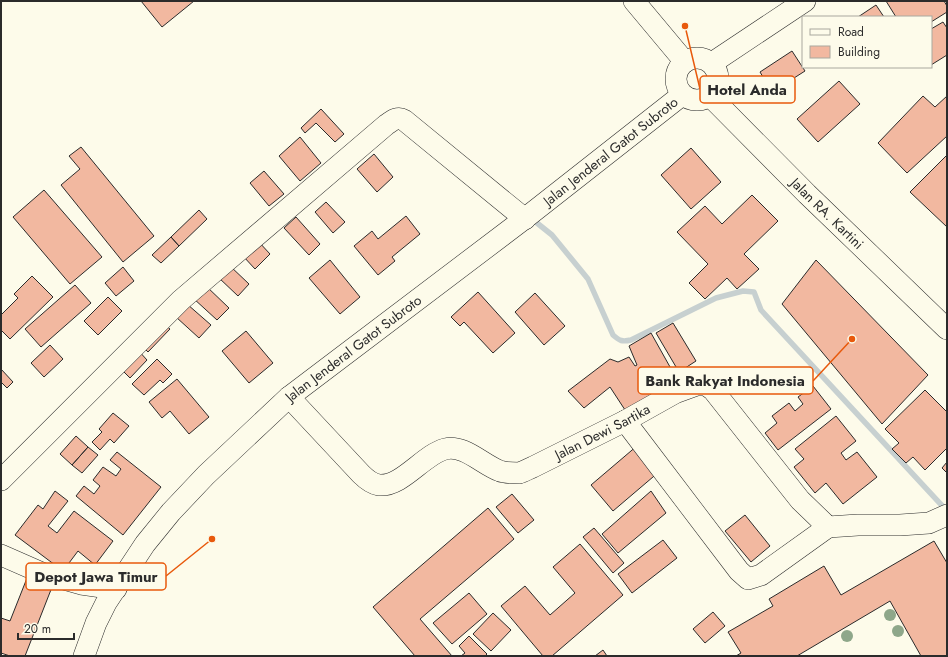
<svg xmlns="http://www.w3.org/2000/svg" width="948" height="657" font-family="Jost,sans-serif">
<style>
.lines{fill:none;stroke-linecap:round;stroke-linejoin:round}
.stream{stroke:#c7d0d0;stroke-width:5.5}
.building{fill:#f2b8a0;stroke:#2b2b2b}
.minor-casing{stroke:#2b2b2b;stroke-width:22}
.minor{stroke:#fdfbea;stroke-width:21}
.tree{fill:#8ea78a}
.labels{text-anchor:middle;dominant-baseline:central;stroke-width:3;stroke-linejoin:round;paint-order:stroke}
.street-label{font-size:14px;fill:#2b2b2b;stroke:#fdfbea}
.leader{fill:none;stroke:#e8590c;stroke-width:1.5}
.callout-dot{fill:#e8590c;stroke:#fdfbea;stroke-width:1.5}
.callout{fill:#fdfbea;stroke:#e8590c;stroke-width:1.5}
.callout-label{font-size:15px;text-anchor:middle;font-weight:bold;fill:#2b2b2b}
</style>
<rect width="100%" height="100%" fill="#fdfbea"/>
<g class="lines">
<!-- stream -->
<path class="stream" d="M532 219 552 235 588 279 613 335C620 341 622 342 631 340L716 298 743 291 754 292 761 310 947 511"/>
</g>
<!-- building -->
<path class="building" d="M141 1H194L162 27Z
M886 1H944L947 6V12L931 22V17H896Z
M876 5 884 17H858Z
M943 22 947 28V55L931 65V29Z
M792 51 805 71 772 92 760 72Z
M839 81 860 104 818 142 797 119Z
M923 96 935 107 947 96V136L907 173 878 143Z
M321 109 344 134 335 142 316 123 305 133 301 128Z
M300 137 321 163 300 181 279 156Z
M81 147 154 236 123 262 61 185 80 169 69 156Z
M691 148 721 182 691 209 661 175Z
M374 154 393 177 377 192 357 169Z
M947 155V227L910 192Z
M264 171 284 194 269 206 250 183Z
M44 190 102 257 70 284 13 217Z
M752 195 778 221 744 254 759 269 737 289 727 278 705 299 689 283 708 264 677 232 705 206 722 224Z
M326 202 345 222 333 233 315 212Z
M199 210 207 219 179 246 171 237Z
M406 216 420 234 392 257 395 261 378 275 354 246 372 231 378 239Z
M296 217 320 244 309 255 284 228Z
M171 237 179 246 161 263 152 255Z
M258 241 270 254 255 269 243 256Z
M330 260 360 297 340 314 309 278Z
M816 260 928 375 882 424 782 304Z
M229 265 249 284 238 296 218 277Z
M123 267 134 281 116 296 105 283Z
M32 276 53 297 10 339 1 330V315L18 298 14 294Z
M75 285 91 303 41 347 25 329Z
M205 285 229 308 217 320 193 298Z
M478 292 515 333 493 353 464 322 460 326 451 317Z
M535 293 565 326 544 345 515 312Z
M108 297 122 311 98 335 84 321Z
M187 304 211 325 199 338 176 317Z
M162 322 170 329 148 352 140 344Z
M673 323 696 361 679 372 656 333Z
M246 331 273 363 249 383 222 351Z
M651 333 679 383 627 413 610 387 584 408 568 391 610 359 618 362 629 357 635 366 637 365 629 346Z
M50 345 63 359 44 377 31 363Z
M137 349 147 360 130 378 120 368Z
M157 359 172 374 163 383 160 380 144 395 132 384Z
M1 369 13 382 7 388 2 383 1 384Z
M177 379 209 417 189 434 170 411 162 418 149 402Z
M813 386 831 409 778 450 765 433 777 423 772 416 789 403 795 411 803 404 798 397Z
M925 390 947 412V448L925 470 913 457 906 463 892 449 899 443 885 429Z
M113 413 129 426 114 443 110 439 100 450 92 442 102 432 99 429Z
M836 416 856 441 841 453 846 460 857 452 877 477 843 504 826 483 815 493 794 467 804 459 795 449Z
M76 436 88 447 72 465 60 454Z
M638 445 660 471 613 511 591 485Z
M88 447 98 455 82 473 72 465Z
M117 452 161 487 123 535 76 496 84 486 94 494 100 486 93 480 103 467 116 476 121 469 110 460Z
M947 462V473L942 468Z
M55 491 68 501 48 526 57 533 74 511 113 541 95 565 78 551 63 571 15 535 38 505 43 509Z
M651 491 666 513 618 553 602 534Z
M512 494 534 520 518 533 496 507Z
M488 508 514 539 420 619 452 656H415L373 607Z
M745 515 770 546 751 562 725 531Z
M594 528 624 563 613 573 583 537Z
M663 540 677 558 632 593 618 574Z
M934 541 947 563V656H921L890 601 797 656H736L741 653 728 632 773 606 769 599 824 566 841 595Z
M580 544 623 595 552 656H543L501 606 525 586 550 615 575 593 553 567Z
M29 573 54 582 25 656H10L1 653V618L10 621Z
M469 593 487 614 452 644 433 623Z
M713 612 725 626 705 643 693 629Z
M493 613 511 630 491 651 473 634Z
M469 636 487 654 485 656H461L465 653 459 646Z
M603 650 607 656H595Z"/>
<g class="lines">
<defs>
<g id="minor">
<path d="M634 1 685 62"/>
<circle cx="697" cy="79" r="21"/>
<path d="M712 63 805 1"/>
<path id="s1" d="M710 96 807 194 947 329"/>
<path id="s2" d="M289 397 361 474C366 479 372 484 379 485 402 487 423 455 445 449 464 444 483 465 500 471 505 473 514 473 519 473 523 472 528 469 533 467L625 421 675 393 697 385H706L713 390 800 500 828 527 858 525H900L929 523 947 515"/>
<path d="M625 421 739 571 748 579 761 575 828 527"/>
<path d="M1 480 181 300 386 125C392 121 397 116 404 120L525 219"/>
<path d="M1 555 42 573 81 584 116 589"/>
<path id="s3" d="M84 656 96 623 106 603 145 544 171 512 206 475 289 397 528 216 682 95"/>
</g>
</defs>
<!-- minor casing -->
<use href="#minor" class="minor-casing"/>
<!-- minor -->
<use href="#minor" class="minor"/>
</g>
<!-- trees -->
<g class="tree">
<circle cx="890" cy="615" r="6"/>
<circle cx="898" cy="631" r="6"/>
<circle cx="847" cy="636" r="6"/>
</g>
<g class="labels">
<!-- street labels -->
<g class="street-label">
<text stroke="none"><textPath href="#s3" startOffset="739">Jalan Jenderal Gatot Subroto</textPath></text>
<text stroke="none"><textPath href="#s1" startOffset="166">Jalan RA. Kartini</textPath></text>
<text stroke="none"><textPath href="#s3" startOffset="415">Jalan Jenderal Gatot Subroto</textPath></text>
<text stroke="none"><textPath href="#s2" startOffset="376">Jalan Dewi Sartika</textPath></text>
</g>
</g>
<!-- callouts -->
<path class="leader" d="M685 26L700 89M852 339L813 381M212 539L166 576"/>
<g class="callout-dot">
<circle cx="685" cy="26" r="4"/>
<circle cx="852" cy="339" r="4"/>
<circle cx="212" cy="539" r="4"/>
</g>
<g class="callout">
<rect x="700" y="76" width="95" height="27" rx="4"/>
<rect x="638" y="367" width="175" height="27" rx="4"/>
<rect x="26" y="563" width="140" height="27" rx="4"/>
</g>
<g class="callout-label">
<text x="747" y="95">Hotel Anda</text>
<text x="725" y="386">Bank Rakyat Indonesia</text>
<text x="96" y="582">Depot Jawa Timur</text>
</g>
<!-- border -->
<rect width="948" height="657" fill="none" stroke="#2b2b2b" stroke-width="4"/>
<!-- legend -->
<rect x="802" y="16" width="130" height="52" fill="#fdfbea" stroke="#a9a89e"/>
<rect x="810" y="29" width="20" height="6" fill="#fdfbea" stroke="#a9a89e"/>
<text x="838" y="36" font-size="12" fill="#2b2b2b">Road</text>
<rect x="810" y="46" width="20" height="12" fill="#f2b8a0" stroke="#a9a89e"/>
<text x="838" y="56" font-size="12" fill="#2b2b2b">Building</text>
<!-- scale -->
<path d="M18 633v6h56v-6" fill="none" stroke="#2b2b2b" stroke-width="2"/>
<text x="24" y="633" font-size="12" fill="#2b2b2b" stroke="#fdfbea" stroke-width="3" paint-order="stroke">20 m</text>
</svg>
